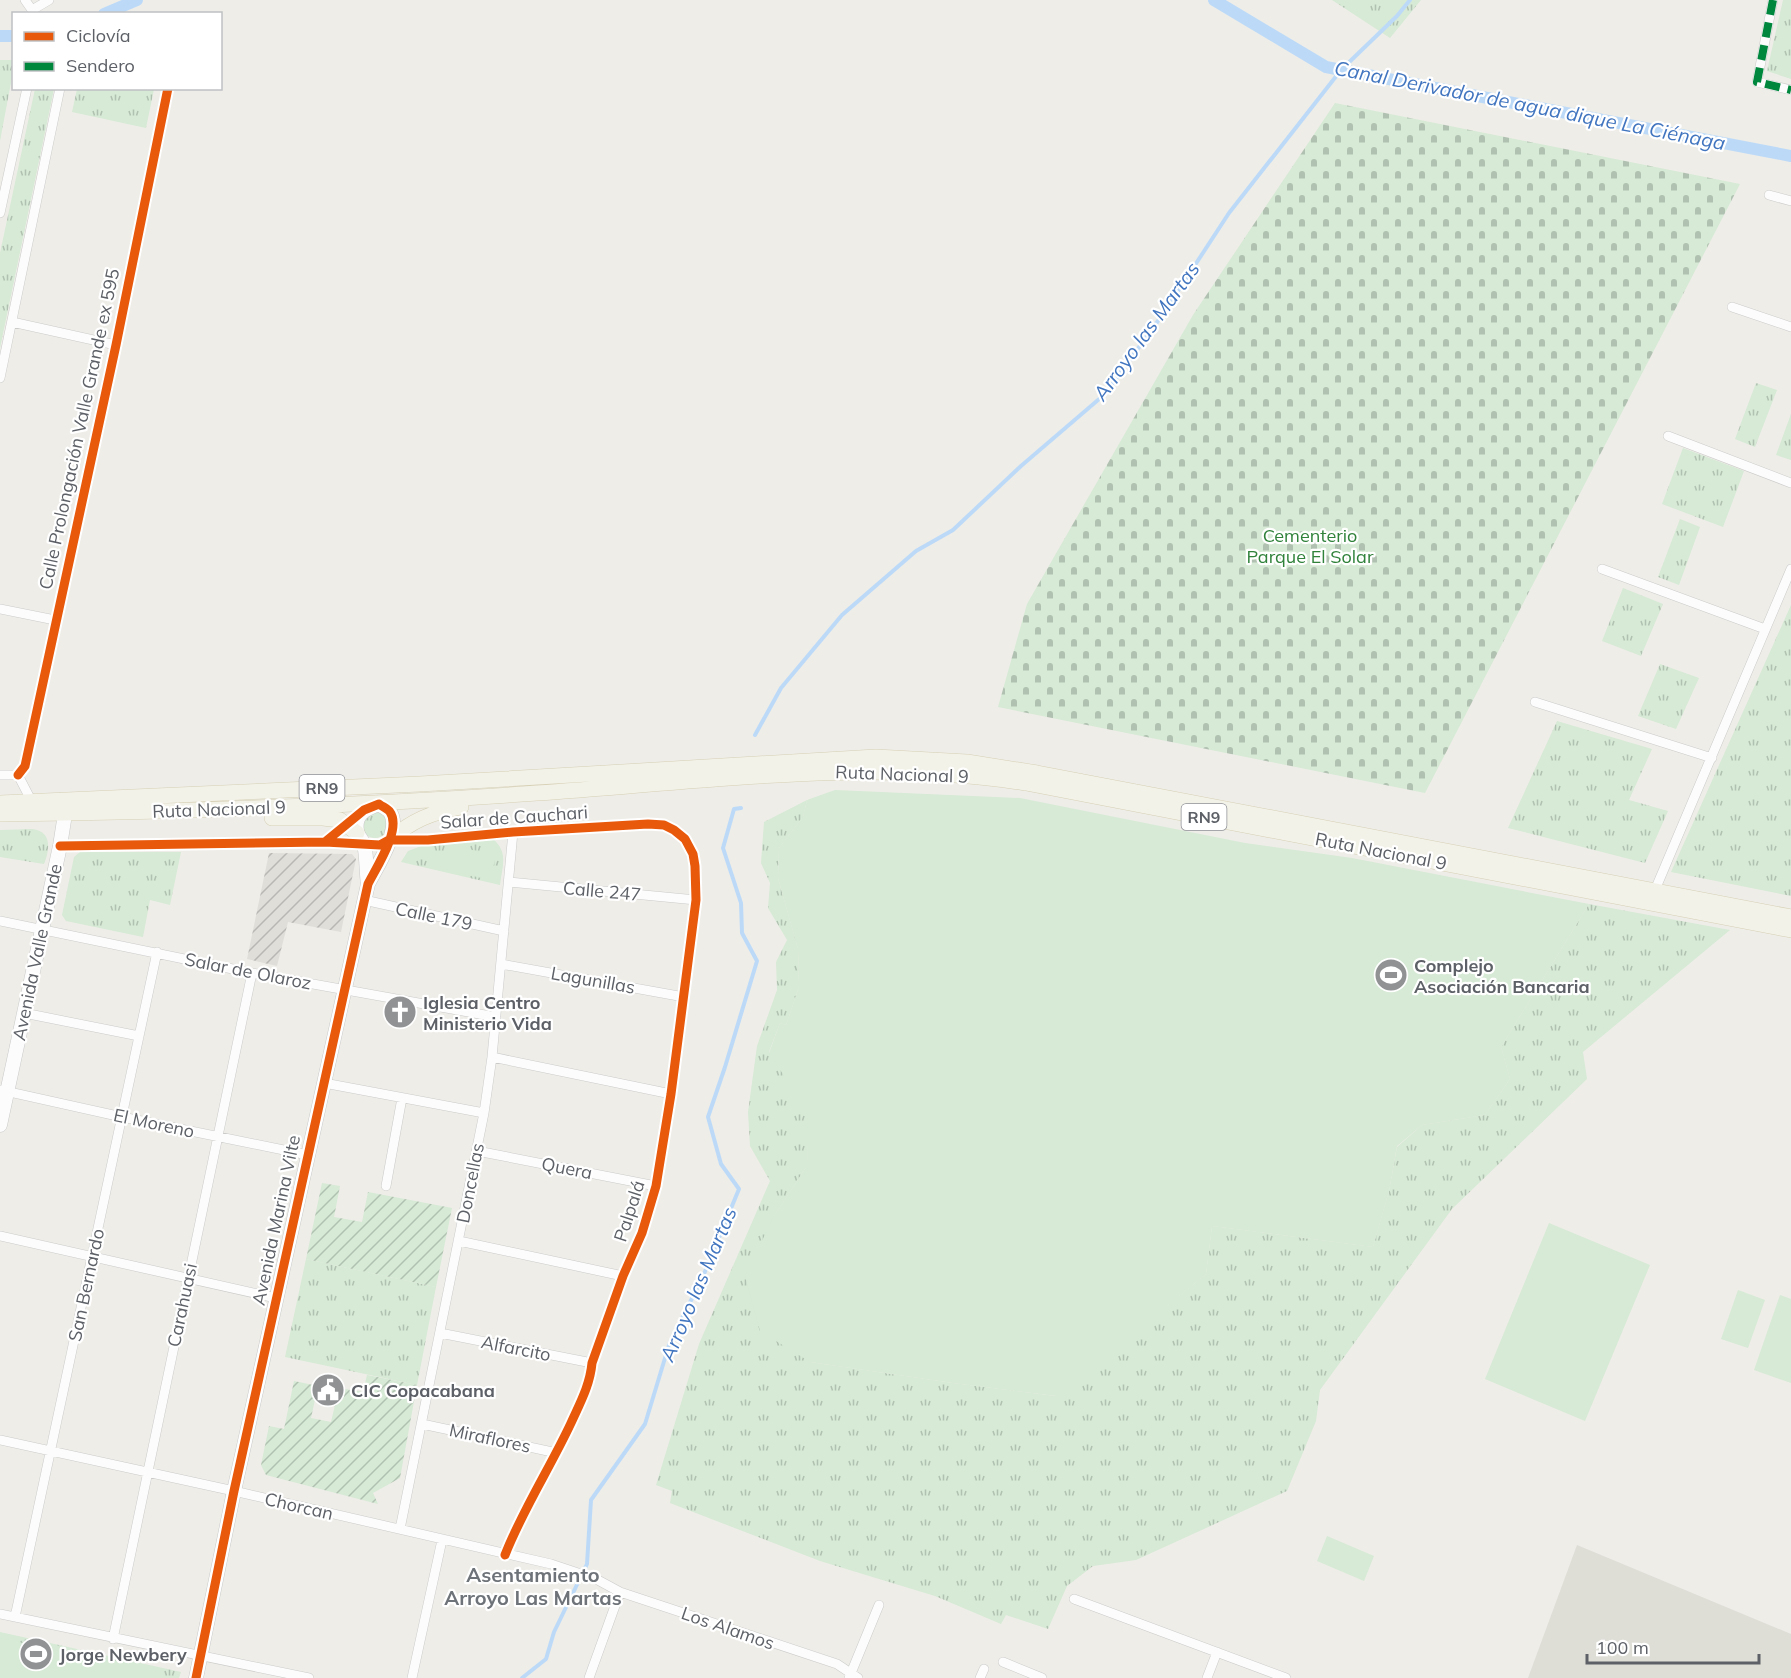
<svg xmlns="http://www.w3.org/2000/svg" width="1791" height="1678" font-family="Mulish,sans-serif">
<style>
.industrial{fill:url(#industrial-furrows)}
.education{fill:#deddd6}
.grass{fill:url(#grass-tufts)}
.cemetery{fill:url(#cemetery-stones)}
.garden{fill:url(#garden-furrows)}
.pitch{fill:#d6ead5}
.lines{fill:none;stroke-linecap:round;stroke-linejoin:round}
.stream{stroke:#bcdaf8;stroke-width:4}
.canal{stroke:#bcdaf8;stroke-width:12}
.street-casing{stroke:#cbcbca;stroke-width:10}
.secondary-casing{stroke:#c9cac9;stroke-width:15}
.primary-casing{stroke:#d6d0b5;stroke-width:16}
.street{stroke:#fcfcfc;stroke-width:9}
.secondary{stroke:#fcfcfc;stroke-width:14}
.primary{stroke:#f3f2e9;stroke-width:15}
.quiet{stroke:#00873e;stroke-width:8;stroke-dasharray:15 8;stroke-linecap:butt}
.cycleway-casing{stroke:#fff;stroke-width:13}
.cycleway{stroke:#e8590c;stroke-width:9}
.labels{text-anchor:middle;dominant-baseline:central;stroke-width:4.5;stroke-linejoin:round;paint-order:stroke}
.shield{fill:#fff;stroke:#8e9095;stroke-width:1.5}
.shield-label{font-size:16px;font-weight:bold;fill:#5d6167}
.street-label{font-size:18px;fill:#5d6167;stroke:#fff}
.park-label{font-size:18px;fill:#30823b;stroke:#fff}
.poi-label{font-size:18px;font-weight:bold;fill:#5d6167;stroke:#fff;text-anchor:start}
.water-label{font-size:20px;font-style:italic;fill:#4175bf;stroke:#fff}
.neighbourhood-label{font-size:20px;font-weight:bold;fill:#6e7379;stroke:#fff}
</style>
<defs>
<pattern id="industrial-furrows" width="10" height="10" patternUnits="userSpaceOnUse" patternTransform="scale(1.5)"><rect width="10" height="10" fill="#dfded9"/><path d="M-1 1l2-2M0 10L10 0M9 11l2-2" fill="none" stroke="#b8b7b4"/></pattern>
<pattern id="grass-tufts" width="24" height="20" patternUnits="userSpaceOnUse" patternTransform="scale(1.5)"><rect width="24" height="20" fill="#d6ead5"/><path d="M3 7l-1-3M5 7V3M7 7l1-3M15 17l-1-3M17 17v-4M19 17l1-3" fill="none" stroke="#b1c1b1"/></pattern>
<pattern id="cemetery-stones" width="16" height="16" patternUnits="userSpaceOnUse" patternTransform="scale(1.5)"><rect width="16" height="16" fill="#d6ead5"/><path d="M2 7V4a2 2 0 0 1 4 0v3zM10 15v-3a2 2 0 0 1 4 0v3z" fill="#b1c1b1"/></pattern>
<pattern id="garden-furrows" width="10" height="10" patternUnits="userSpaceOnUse" patternTransform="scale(1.5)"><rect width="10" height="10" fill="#d6ead5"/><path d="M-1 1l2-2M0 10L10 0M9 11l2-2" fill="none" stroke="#b1c1b1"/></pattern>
</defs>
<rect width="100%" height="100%" fill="#eeede8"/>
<!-- industrial -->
<path class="industrial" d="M269 853 352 854 356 859 341 932 288 922 277 966 247 959Z"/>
<!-- education -->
<path class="education" d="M1577 1545 1791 1634V1678H1528Z"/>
<!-- grass -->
<path class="grass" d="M1332 0H1421L1390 38Z
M1783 0H1791V79L1767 71Z
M0 60H14L13 72 0 141Z
M35 89H54L0 348V253Z
M77 89H154L146 128 72 112Z
M1756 383 1777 390 1755 447 1735 439Z
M1791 414V460L1776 455Z
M1683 448 1744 471 1723 527 1662 504Z
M1680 519 1700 527 1679 585 1658 577Z
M1623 588 1663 604 1641 656 1602 641Z
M1791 605V896L1671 872Z
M1660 664 1699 678 1676 729 1638 716Z
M1557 721 1652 749 1629 800 1668 811 1645 863 1508 828Z
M807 800 803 817 779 848 778 878 798 949 799 987 786 1025 780 1023 769 1052 809 1112 807 1166 774 1216 810 1362 953 1383 1056 1396 1206 1274 1212 1226 1373 1247 1389 1191 1397 1147 1422 1125 1485 1115 1510 1079 1501 1047 1589 904 1730 930 1583 1052 1587 1079 1452 1209 1320 1390 1316 1421 1287 1491 1136 1560 1093 1566 1067 1586 1048 1629 1006 1615 1001 1624 935 1596 820 1561 670 1503 672 1491 656 1485 699 1344 770 1181 750 1146 748 1112 757 1046 777 990 776 962 787 940 768 908 770 883 761 863 764 822Z
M362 825a13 13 0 1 1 26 0a13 13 0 1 1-26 0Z
M32 829C52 831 50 849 44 864L0 857V830Z
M493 839C509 853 502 866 500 885L401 862 408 851 424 845Z
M80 852H181L170 905 150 900 143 937 66 921 62 915 74 857Z
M306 1259 436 1287 417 1385 285 1357Z
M0 1632 181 1672 179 1678H0Z"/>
<!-- cemetery -->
<path class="cemetery" d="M1335 103 1740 184 1425 793 998 707 1027 604 1193 315Z"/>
<!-- garden -->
<path class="garden" d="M322 1183 340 1186 334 1217 362 1222 368 1192 452 1208 436 1287 306 1259Z
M367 1375 417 1385 400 1478 373 1493 378 1504 266 1475 261 1465 269 1426 284 1429 294 1381 318 1386 311 1418 331 1422 339 1388 363 1392Z"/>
<!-- pitch -->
<path class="pitch" d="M835 790 1020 798 1245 843 1352 858 1589 904 1501 1047 1510 1079 1485 1115 1422 1125 1397 1146 1389 1191 1373 1247 1212 1226 1206 1274 1057 1396 953 1383 810 1362 760 1331 745 1276 774 1216 807 1166 808 1112 769 1053 780 1023 786 1025 799 987 798 949 778 878 779 848 803 817 807 800Z
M453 845 496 856 490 880 447 870Z
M1549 1223 1650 1265 1585 1421 1485 1379Z
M1738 1290 1765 1300 1748 1348 1721 1339Z
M1780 1295 1791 1299V1383L1754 1370Z
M1327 1536 1374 1556 1364 1581 1317 1561Z
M0 1638 143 1670 141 1678H0Z"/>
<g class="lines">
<!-- stream -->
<path class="stream" d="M755 735 781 688 842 615 916 551 953 530 1021 466 1105 394 1163 314 1229 213 1341 70 1397 16 1410 0
M522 1678 546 1659 554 1632 587 1564 591 1500 645 1424 669 1345 704 1274 739 1189 721 1164 708 1117 725 1067 757 961 742 933 741 903 723 848 734 809 741 808"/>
<!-- canal -->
<path class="canal" d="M1214 0 1326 67 1791 156
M104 14 137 0
M0 36H14"/>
<defs>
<path id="street" d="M25 0 32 10 33 14
M1773 0 1757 82 1791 90
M32 10 49 0
M1769 195 1791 201
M0 213 27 88
M1732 307 1791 327
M12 322 116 345
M0 378 60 88
M1668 436 1791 483
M1602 569 1765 629
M0 609 55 620
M1535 702 1712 758
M0 775H18L32 802
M18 775 25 766 116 345 168 88
M325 842 349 823
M60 846 325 842 380 845 389 840H428L513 832 648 824 664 825 674 830 685 839 693 854 695 866 696 900 671 1094 656 1186 642 1233 623 1276 592 1363C590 1385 580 1403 571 1423 550 1468 523 1509 505 1555
M509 882 696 900
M1655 890 1791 569
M364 900 504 931
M0 921 252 973 496 1017
M501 964 684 997
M24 1013 139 1036
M492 1057 671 1094
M324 1083 484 1113
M0 1090 122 1117 308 1155
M477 1151 656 1186
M386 1186 402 1098
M0 1236 276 1298
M459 1241 623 1276
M440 1333 592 1363
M422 1424 557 1453
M0 1440 234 1491 551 1564 596 1579 620 1592 837 1664 858 1678
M400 1529 484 1113 492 1057 513 832
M1074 1599 1286 1678
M0 1614 309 1678
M15 1617 157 952
M113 1639 252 973
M1003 1662 1042 1678
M412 1678 442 1540
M589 1678 620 1592
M849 1678 879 1605
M980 1678 984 1669
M1207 1678 1217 1652"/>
<path id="secondary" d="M0 1125 60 846 65 814
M196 1678 234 1491 368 884C376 868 402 829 390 812 388 809 383 807 379 804 365 809 354 815 357 831 358 836 362 840 364 844 367 856 366 871 368 884"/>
<path id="primary" d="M0 803 420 784 876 757 967 762 1037 773 1791 917
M0 814C179 812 358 806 537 793 700 782 864 758 1026 783L1791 930
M272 818H323L340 820 357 833
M389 840C413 820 430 813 461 807"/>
</defs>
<!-- street casing -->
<use href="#street" class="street-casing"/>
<!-- secondary casing -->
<use href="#secondary" class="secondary-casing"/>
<!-- primary casing -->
<use href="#primary" class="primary-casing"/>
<!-- street -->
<use href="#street" class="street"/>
<!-- secondary -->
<use href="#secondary" class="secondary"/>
<!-- primary -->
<use href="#primary" class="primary"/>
<!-- quiet -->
<path class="quiet" d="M1773 0 1757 82 1791 90"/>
<defs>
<path id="cycleway" d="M18 775 25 766 116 345 168 88
M60 846 325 842 380 845 389 840H428L513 832 648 824 664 825 674 830 685 839 693 854 695 866 696 900 671 1094 656 1186 642 1233 623 1276 592 1363C590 1385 580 1403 571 1423 550 1468 523 1509 505 1555
M196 1678 234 1491 368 884C376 868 402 829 390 812 388 809 383 807 379 804L364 810 325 842"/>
</defs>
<!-- cycleway casing -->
<use href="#cycleway" class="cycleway-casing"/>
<!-- cycleway -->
<use href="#cycleway" class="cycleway"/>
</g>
<!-- icons -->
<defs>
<symbol id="stadium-disc" viewBox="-11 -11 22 22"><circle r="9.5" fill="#909294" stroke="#fff"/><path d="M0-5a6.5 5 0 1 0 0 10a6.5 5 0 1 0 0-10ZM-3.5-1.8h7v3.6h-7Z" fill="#fff"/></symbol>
<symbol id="church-disc" viewBox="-11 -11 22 22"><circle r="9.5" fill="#909294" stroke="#fff"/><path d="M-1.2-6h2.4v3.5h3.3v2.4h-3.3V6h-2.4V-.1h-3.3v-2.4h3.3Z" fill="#fff"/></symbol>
<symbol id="civic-disc" viewBox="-11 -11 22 22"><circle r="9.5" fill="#909294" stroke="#fff"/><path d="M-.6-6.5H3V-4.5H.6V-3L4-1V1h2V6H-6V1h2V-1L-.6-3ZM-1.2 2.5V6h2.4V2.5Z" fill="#fff"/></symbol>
</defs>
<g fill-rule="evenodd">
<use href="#stadium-disc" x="1372" y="956" width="38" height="38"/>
<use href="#church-disc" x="381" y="993" width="38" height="38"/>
<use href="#civic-disc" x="309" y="1371" width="38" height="38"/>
<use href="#stadium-disc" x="17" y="1635" width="38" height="38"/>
</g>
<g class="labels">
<!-- shield labels -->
<g class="shield">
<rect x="299.5" y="775" width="45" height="26" rx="4.5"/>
<rect x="1181.5" y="804" width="45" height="26" rx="4.5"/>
</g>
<g class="shield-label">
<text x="322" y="788">RN9</text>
<text x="1204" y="817">RN9</text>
</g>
<!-- street labels -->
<g class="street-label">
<text transform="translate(79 429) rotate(-78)">Calle Prolongación Valle Grande ex 595</text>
<text transform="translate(902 774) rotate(2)">Ruta Nacional 9</text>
<text transform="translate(219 809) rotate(-2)">Ruta Nacional 9</text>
<text transform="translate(514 817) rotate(-4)">Salar de Cauchari</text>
<text transform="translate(1381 851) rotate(11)">Ruta Nacional 9</text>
<text transform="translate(602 891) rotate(5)">Calle 247</text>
<text transform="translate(434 916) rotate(12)">Calle 179</text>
<text transform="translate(37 952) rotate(-78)">Avenida Valle Grande</text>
<text transform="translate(248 971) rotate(11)">Salar de Olaroz</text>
<text transform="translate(593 980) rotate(10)">Lagunillas</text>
<text transform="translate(154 1123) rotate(12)">El Moreno</text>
<text transform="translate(567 1168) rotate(11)">Quera</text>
<text transform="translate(470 1183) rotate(-79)">Doncellas</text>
<text transform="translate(629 1211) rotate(-72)">Palpalá</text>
<text transform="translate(276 1220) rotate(-78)">Avenida Marina Vilte</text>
<text transform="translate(86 1285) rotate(-78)">San Bernardo</text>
<text transform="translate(182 1305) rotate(-78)">Carahuasi</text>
<text transform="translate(516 1348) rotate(11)">Alfarcito</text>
<text transform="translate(490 1438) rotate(12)">Miraflores</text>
<text transform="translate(299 1506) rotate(13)">Chorcan</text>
<text transform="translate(728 1628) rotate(19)">Los Alamos</text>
</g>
<!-- park labels -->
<g class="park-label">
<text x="1310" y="535">Cementerio<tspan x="1310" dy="21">Parque El Solar</tspan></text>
</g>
<!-- poi labels -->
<g class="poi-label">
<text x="1414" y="965">Complejo<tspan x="1414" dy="21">Asociación Bancaria</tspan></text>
<text x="423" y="1002">Iglesia Centro<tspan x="423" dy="21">Ministerio Vida</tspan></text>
<text x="351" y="1390">CIC Copacabana</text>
<text x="59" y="1654">Jorge Newbery</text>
</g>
<!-- water labels -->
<g class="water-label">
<text transform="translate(1530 105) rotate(11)">Canal Derivador de agua dique La Ciénaga</text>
<text transform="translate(1146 331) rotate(-54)">Arroyo las Martas</text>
<text transform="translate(698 1284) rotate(-67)">Arroyo las Martas</text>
</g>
<!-- neighbourhood labels -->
<g class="neighbourhood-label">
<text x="533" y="1574">Asentamiento<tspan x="533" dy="23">Arroyo Las Martas</tspan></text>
</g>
</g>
<!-- legend -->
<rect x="12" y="12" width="210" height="78" fill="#ffffff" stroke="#bec0c2" stroke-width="1.5"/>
<rect x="24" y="32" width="30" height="9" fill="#e8590c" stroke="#bec0c2" stroke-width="1.5"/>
<text x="66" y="42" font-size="18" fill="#5d6167">Ciclovía</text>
<rect x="24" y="62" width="30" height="9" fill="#00873e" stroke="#bec0c2" stroke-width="1.5"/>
<text x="66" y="72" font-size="18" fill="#5d6167">Sendero</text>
<!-- scale -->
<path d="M1587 1654v9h172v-9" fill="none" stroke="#5d6167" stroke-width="3"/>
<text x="1596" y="1654" font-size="18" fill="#5d6167" stroke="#ffffff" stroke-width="4.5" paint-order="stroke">100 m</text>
</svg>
